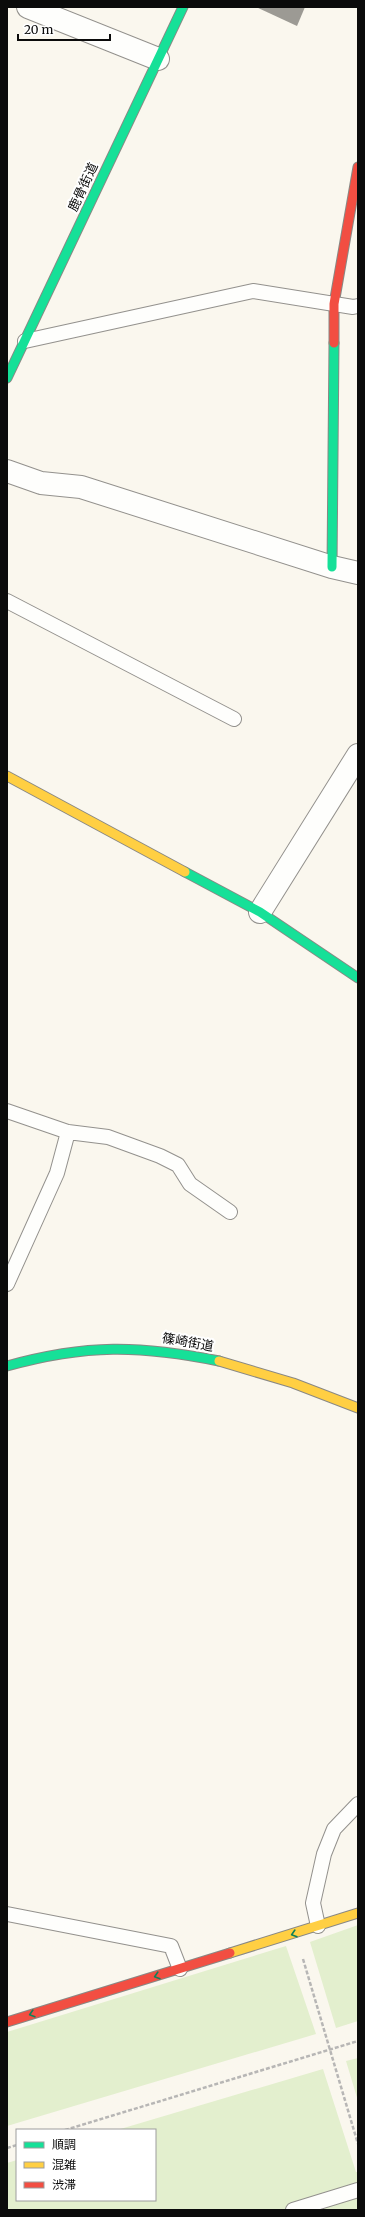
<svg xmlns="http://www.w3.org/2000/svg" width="365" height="2217" font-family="Merriweather,'Noto Sans JP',serif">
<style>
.green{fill:#e3efce}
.building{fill:#9c9a94}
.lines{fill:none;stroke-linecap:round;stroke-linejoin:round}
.lane-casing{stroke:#93918d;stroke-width:16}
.street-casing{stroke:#93918d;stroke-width:24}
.fast-casing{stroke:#898884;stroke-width:11}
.slow-casing{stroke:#898884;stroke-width:11}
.jam-casing{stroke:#898884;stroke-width:11}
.path{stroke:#b7b6b5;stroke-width:2.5;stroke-dasharray:4 2;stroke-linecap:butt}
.lane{stroke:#fefefc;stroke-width:14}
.street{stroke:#fefefc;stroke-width:22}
.fast{stroke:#16e098;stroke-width:9}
.slow{stroke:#ffcf43;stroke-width:9}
.jam{stroke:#f24e42;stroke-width:9}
.oneway{stroke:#118059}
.labels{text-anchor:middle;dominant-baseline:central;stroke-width:4;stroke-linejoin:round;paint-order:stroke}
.street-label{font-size:13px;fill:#0b0b0b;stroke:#fff}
</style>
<rect width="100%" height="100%" fill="#faf7ee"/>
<!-- green -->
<path class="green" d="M358 1925V2021L336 2028 310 1942Z
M286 1946 316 2034 7 2126V2032Z
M358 2058V2101L346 2061Z
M323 2069 356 2172H358V2210H7V2163L17 2160V2200H155V2130H117Z"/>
<!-- building -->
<path class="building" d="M256 7H305L297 26Z"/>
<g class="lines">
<defs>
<path id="lane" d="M25 341 253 291 353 307 358 306
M7 601 234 719
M7 1111 68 1132 108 1137 160 1156 178 1165 190 1184 230 1212
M7 1284 57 1173 68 1132
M7 1914 171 1946 180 1969
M318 1926 313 1903 324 1854 334 1829 358 1804
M293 2210 358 2190"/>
<path id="street" d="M28 7 158 59
M7 471 41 483 81 487 332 567 358 573
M260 912 358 755"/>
<path id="fast" d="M7 378 183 7
M332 567 334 343
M185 872 260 912 358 978
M7 1366C86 1344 140 1345 219 1361"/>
<path id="slow" d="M7 776 185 872
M219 1361 293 1383 358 1408
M230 1953 358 1913"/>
<path id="jam" d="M334 343V304L358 167
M7 2022 230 1953"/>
</defs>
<!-- lane casing -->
<use href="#lane" class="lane-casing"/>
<!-- street casing -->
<use href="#street" class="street-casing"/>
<!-- fast casing -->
<use href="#fast" class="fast-casing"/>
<!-- slow casing -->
<use href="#slow" class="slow-casing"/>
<!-- jam casing -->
<use href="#jam" class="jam-casing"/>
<!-- path -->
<path class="path" d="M303 1959 358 2144
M65 2130 358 2041
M7 2148 17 2145"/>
<!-- lane -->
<use href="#lane" class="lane"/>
<!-- street -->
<use href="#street" class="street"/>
<!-- fast -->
<use href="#fast" class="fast"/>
<!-- slow -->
<use href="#slow" class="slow"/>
<!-- jam -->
<use href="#jam" class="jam"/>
</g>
<!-- one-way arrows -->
<defs><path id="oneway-chevron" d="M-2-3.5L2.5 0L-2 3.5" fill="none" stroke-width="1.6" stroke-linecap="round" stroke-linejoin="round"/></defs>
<g class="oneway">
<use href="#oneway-chevron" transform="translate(294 1934) rotate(163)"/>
<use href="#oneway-chevron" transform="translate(157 1976) rotate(163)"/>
<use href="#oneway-chevron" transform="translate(32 2014) rotate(163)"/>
</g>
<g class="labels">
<!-- street labels -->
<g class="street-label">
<text transform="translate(83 187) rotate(-65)">鹿骨街道</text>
<text transform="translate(188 1342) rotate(10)">篠崎街道</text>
</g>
</g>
<!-- border -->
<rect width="365" height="2217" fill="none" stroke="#0b0b0b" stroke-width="16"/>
<!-- legend -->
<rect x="16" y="2129" width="140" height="72" fill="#ffffff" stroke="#9d9d9d"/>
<rect x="24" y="2142" width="20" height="6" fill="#16e098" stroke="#9d9d9d"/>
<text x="52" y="2149" font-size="12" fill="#0b0b0b">順調</text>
<rect x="24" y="2162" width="20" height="6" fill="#ffcf43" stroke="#9d9d9d"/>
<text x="52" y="2169" font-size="12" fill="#0b0b0b">混雑</text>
<rect x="24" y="2182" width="20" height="6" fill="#f24e42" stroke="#9d9d9d"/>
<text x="52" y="2189" font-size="12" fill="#0b0b0b">渋滞</text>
<!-- scale -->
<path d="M18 34v6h92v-6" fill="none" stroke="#0b0b0b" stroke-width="2"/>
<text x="24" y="34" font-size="12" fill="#0b0b0b" stroke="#ffffff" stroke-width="3" paint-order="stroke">20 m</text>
</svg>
